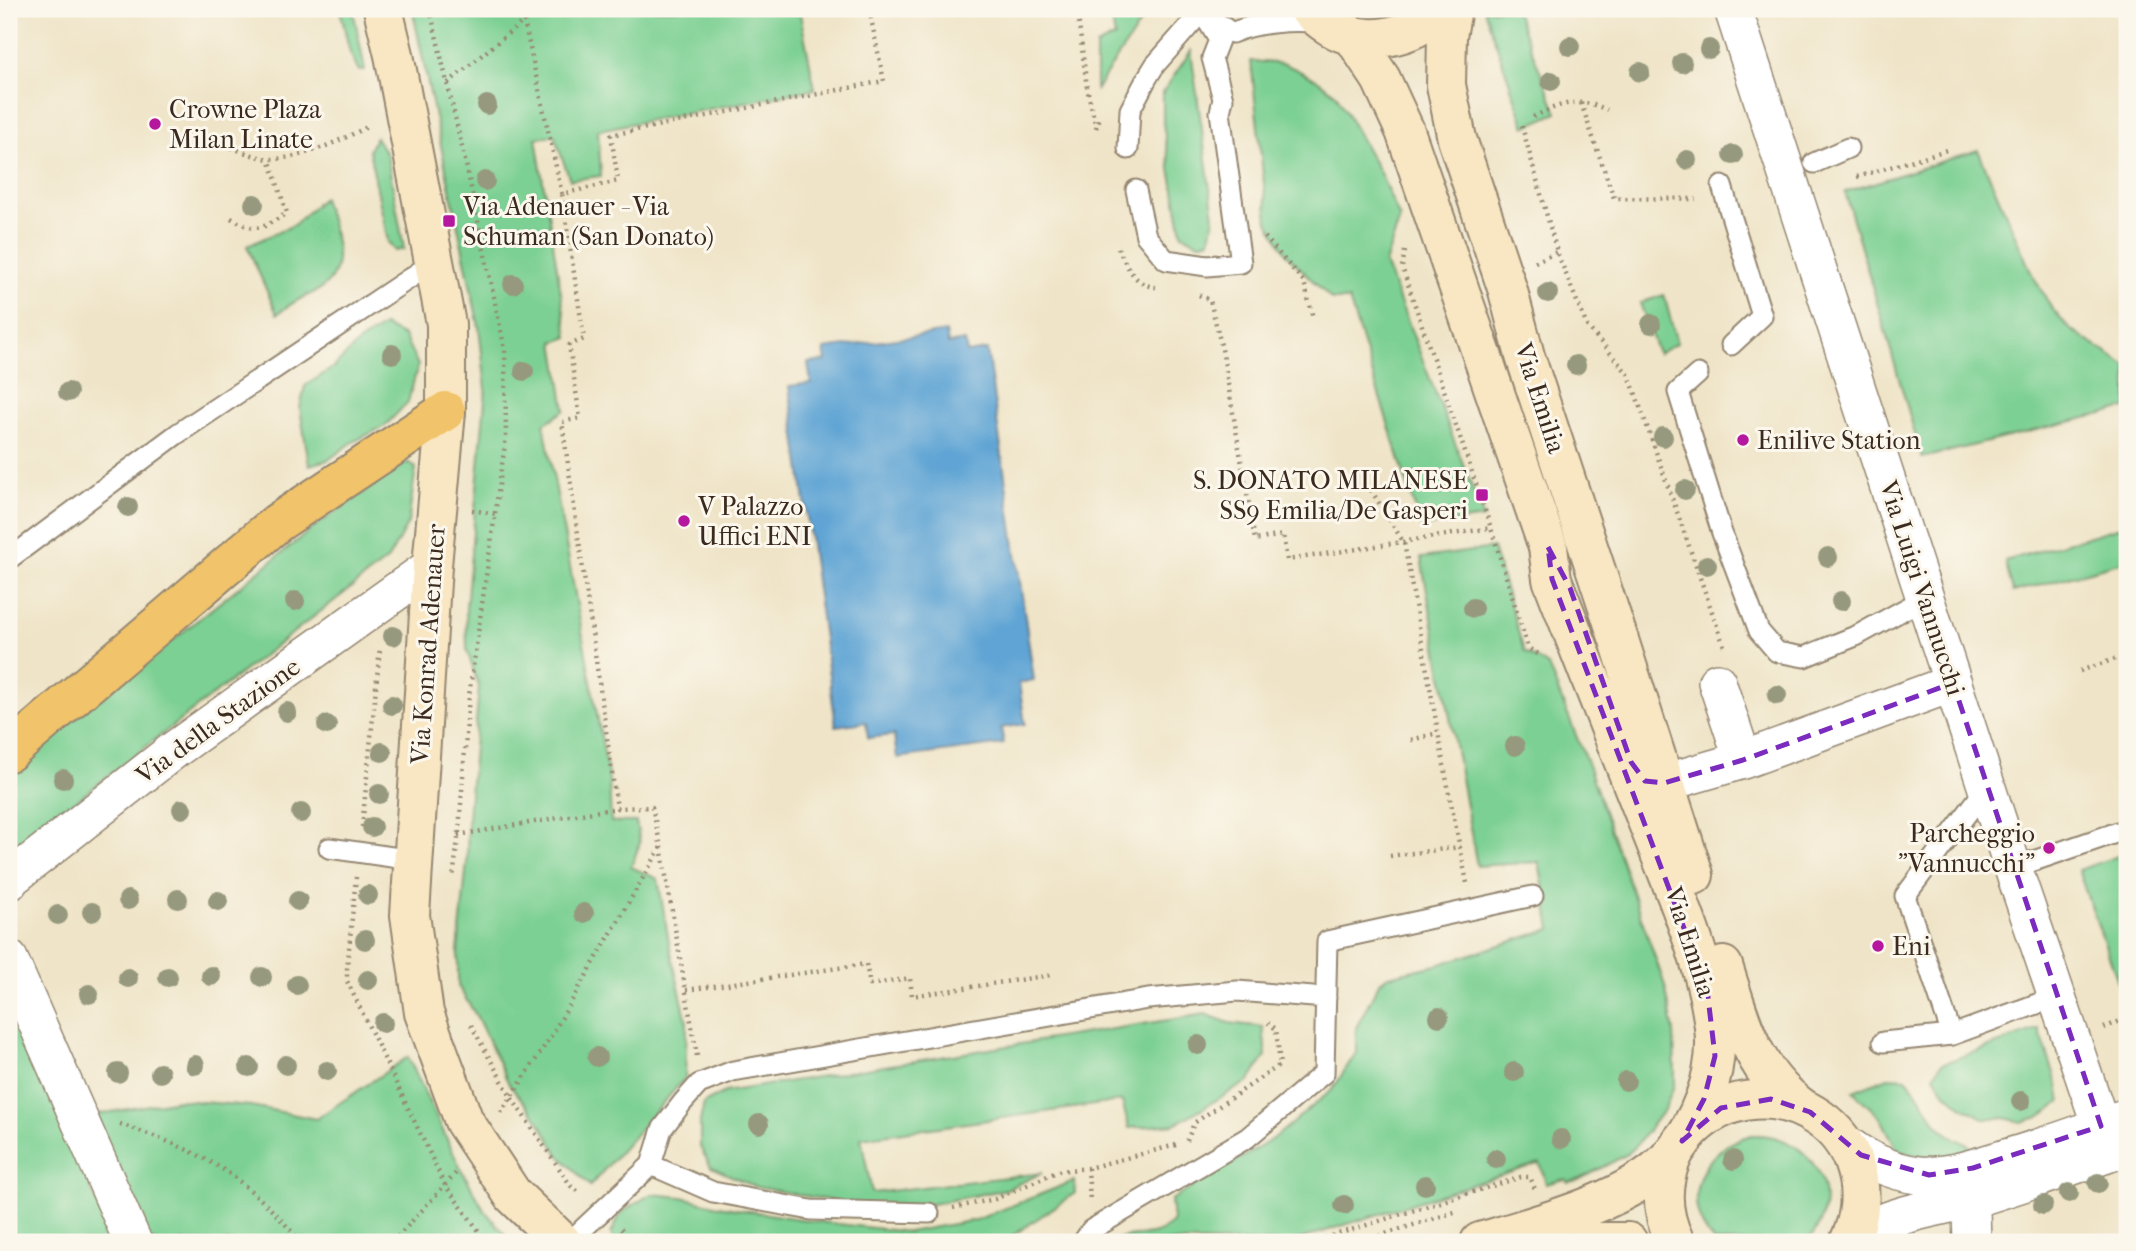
<svg xmlns="http://www.w3.org/2000/svg" width="2136" height="1251" font-family="'IM FELL French Canon',serif">
<style>
.green{fill:#7bd093;stroke:#5b7d58;stroke-width:2}
.water{fill:#5ea4d4;stroke:#4c6779;stroke-width:2}
.lines{fill:none;stroke-linecap:round;stroke-linejoin:round}
.lane-casing{stroke:#958772;stroke-width:23}
.street-casing{stroke:#958772;stroke-width:40}
.secondary-casing{stroke:#958772;stroke-width:42}
.highway-casing{stroke:#958772;stroke-width:42}
.path{stroke:#958772;stroke-width:4.5;stroke-dasharray:2 5;stroke-linecap:butt}
.lane{stroke:#fff;stroke-width:19}
.street{stroke:#fff;stroke-width:37}
.secondary{stroke:#f9e7c3;stroke-width:38}
.highway{stroke:#f1c36a;stroke-width:38}
.tree{fill:#96997d}
.marked{fill:none;stroke:#7b2cbf;stroke-width:5;stroke-dasharray:14 9;stroke-linejoin:round}
.poi-dot{fill:#b5179e;stroke:#fbf7ec;stroke-width:2.5}
.labels{text-anchor:middle;dominant-baseline:central;stroke-width:6;stroke-linejoin:round;paint-order:stroke}
.poi-label{font-size:26px;fill:#3b2a1e;stroke:#fbf7ec;text-anchor:start}
.street-label{font-size:26px;fill:#3b2a1e;stroke:#fbf7ec}
</style>
<rect width="100%" height="100%" fill="#fbf7ec"/>
<filter id="ink" filterUnits="userSpaceOnUse"><feTurbulence type="fractalNoise" baseFrequency=".0143" numOctaves="2"/><feDisplacementMap in="SourceGraphic" scale="14" xChannelSelector="R" yChannelSelector="G"/><feConvolveMatrix kernelMatrix="1 2 1 2 8 2 1 2 1" color-interpolation-filters="sRGB"/></filter>
<filter id="wash" filterUnits="userSpaceOnUse"><feTurbulence type="fractalNoise" baseFrequency=".00686" numOctaves="4" result="noise"/><feDisplacementMap in="SourceGraphic" scale="28" xChannelSelector="R" yChannelSelector="G"/><feGaussianBlur stdDeviation="1.57" result="paint"/><feColorMatrix in="noise" values="0 0 0 0 0 0 0 0 0 0 0 0 0 0 0 0 0 1.4 0 .05"/><feComposite in="paint" operator="in"/></filter>
<g filter="url(#wash)">
<rect width="100%" height="100%" fill="#efe4c7"/>
<!-- green -->
<path class="green" d="M340 9H353L365 70 359 71 350 53Z
M419 9H799L815 89 598 130 601 176 570 180 554 135 536 138 568 337 554 342 565 410 544 424 609 780 611 822H636L640 843 631 867 658 879 670 948 687 1022 685 1078 590 1186 559 1155 537 1118 509 1084 477 1017 458 986V951L467 862 468 819 479 687 467 650 466 608 486 389 479 327 413 12Z
M1110 9H1148C1133 38 1112 62 1096 91V46L1115 37Z
M1484 9H1515L1557 113 1525 127Z
M1191 51 1214 217 1210 240 1199 243 1182 234 1170 168 1163 123V92Z
M1251 61 1285 64 1316 79 1336 94 1381 175 1400 219 1385 263 1484 518 1421 527 1349 300H1332L1287 255 1268 222Z
M376 137 387 155 404 249 395 251 388 242 369 150Z
M1978 150 2032 274 2052 309 2071 330 2127 366V408L1922 458 1845 192Z
M323 198C331 224 350 265 324 286 318 292 307 295 300 299 292 303 284 309 277 314L247 246 294 225Z
M1664 295 1677 343 1658 354 1640 303Z
M384 326 404 336 418 365 408 402 385 426 353 442 328 460 309 465 300 408 305 386 334 367 359 342Z
M408 462 416 468 408 523 388 559 9 853V777L15 766 318 524Z
M2127 525V576L2123 562 2013 592 2005 561Z
M1493 548 1524 651 1548 666 1588 765 1665 986 1674 1032 1675 1080 1673 1089 1665 1108 1639 1142 1626 1155 1578 1180 1568 1182 1565 1179 1546 1184 1540 1163 1291 1242H1112C1133 1230 1155 1243 1173 1221L1171 1200 1273 1139 1332 1090 1356 1053V1028L1379 983 1388 976 1437 965 1551 929 1539 862 1477 866 1421 558Z
M2127 853V1006L2078 870Z
M9 999 114 1242H9Z
M1205 1014 1229 1023 1263 1027 1266 1056 1249 1081 1175 1124 1129 1128 1122 1101 861 1138 872 1193 1042 1173 1007 1189 917 1207 845 1203 756 1187 711 1167 700 1147V1121L704 1103 725 1092Z
M2039 1029 2058 1085 2061 1102 2039 1117 2022 1122 2004 1118H1983L1961 1106 1943 1090 1934 1075 1941 1064Z
M408 1057 460 1167 485 1211 512 1242H147L94 1115 178 1100 251 1106 316 1119Z
M1888 1077 1906 1078C1920 1093 1927 1113 1941 1128 1952 1139 1967 1143 1979 1152L1925 1158 1898 1151 1880 1117 1853 1091Z
M1752 1135C1811 1132 1849 1197 1807 1242H1714C1677 1201 1701 1147 1752 1135Z
M1074 1181 1075 1193 1009 1238 1011 1242H615L611 1234 621 1213 651 1194 682 1197 718 1206 812 1221 908 1232 976 1220Z"/>
<!-- water -->
<path class="water" d="M946 332 948 344 965 341 967 353 987 350 1034 680 1019 683 1025 724 1001 728 1004 744 897 758 894 735 868 738 866 722 836 726 789 386 811 383 808 363 826 361 824 349Z"/>
</g>
<g filter="url(#ink)">
<g class="lines">
<defs>
<path id="lane" d="M1128 149 1130 110 1147 78 1155 65 1204 9
M1814 163 1848 148
M1722 186 1762 316 1731 345
M1136 190 1146 236 1166 260 1207 266 1241 263 1220 112 1223 99 1212 58 1219 40 1202 12 1232 33C1254 23 1294 19 1318 23
M1698 374 1678 392 1722 533 1759 631 1777 652 1804 657 1858 635 1925 598
M9 559 177 434 434 262
M329 848 413 860
M2013 868 2127 829
M1952 1035 1905 896 1987 787
M1883 1042 1952 1035 2056 997
M651 1165 662 1129 683 1102 699 1084 733 1071 1148 999 1237 991 1326 998
M569 1242 651 1165 713 1192 811 1210 929 1213
M1083 1242 1091 1230 1247 1138 1324 1073 1327 941 1533 896"/>
<path id="street" d="M1733 9 2013 868 2101 1126
M1717 682 1743 760
M1638 775 1645 781 1664 783 1743 760 1953 683
M9 882 10 879 174 750 432 566
M9 959 133 1242
M1841 1140C1862 1158 1891 1172 1919 1175 1946 1177 1973 1168 1999 1160 2042 1148 2085 1132 2127 1117
M1850 1242C1875 1216 1939 1208 1975 1198 2026 1183 2077 1164 2127 1147
M1972 1242 1971 1210 1976 1198"/>
<path id="secondary" d="M383 9 394 55 446 324V411L432 566 410 915 424 1013 464 1121 513 1195 562 1242
M1308 9C1314 14 1319 19 1325 23 1363 50 1411 38 1443 9
M1452 9 1447 36 1446 85 1457 139 1508 291 1525 356 1619 640 1694 875
M1352 35 1381 79 1405 131 1548 547 1552 579C1585 665 1619 750 1653 836 1676 894 1707 966 1714 1027 1720 1073 1699 1125 1668 1159 1627 1202 1536 1225 1480 1242
M1723 966C1741 1022 1752 1071 1802 1108
M1589 1242H1628
M1675 1242C1629 1149 1734 1060 1819 1118 1835 1129 1848 1146 1854 1164 1863 1190 1861 1218 1849 1242"/>
<path id="highway" d="M9 752 277 523 446 411"/>
</defs>
<!-- lane casing -->
<use href="#lane" class="lane-casing"/>
<!-- street casing -->
<use href="#street" class="street-casing"/>
<!-- secondary casing -->
<use href="#secondary" class="secondary-casing"/>
<!-- highway casing -->
<use href="#highway" class="highway-casing"/>
<!-- path -->
<path class="path" d="M430 9 467 169 505 350 506 437 469 695 459 831 453 878
M1077 9 1087 88 1096 127
M524 21 562 194
M448 83 538 9
M1581 103 1614 198 1696 199
M1533 117C1560 104 1578 96 1607 110
M1522 126 1557 252 1587 326 1629 375 1724 646
M1096 128 1100 118
M218 143C231 147 259 159 271 159 303 159 341 140 369 126
M1857 177 1950 149
M231 218C258 234 261 229 287 213L269 159
M1265 237 1304 282 1313 318
M1118 248C1127 266 1135 286 1156 287
M1405 251 1402 267 1491 528 1528 648 1540 655
M1535 262 1557 252
M1199 295 1210 300 1222 349 1255 540 1283 535 1287 560 1491 528
M1371 490 1404 543 1449 793 1467 883
M472 510 496 514
M2080 671 2127 655
M1411 740 1438 733
M362 827 380 647
M458 835 617 808
M661 847 697 1056
M1390 856 1460 847
M356 877 347 969V981L445 1185 487 1242
M686 990 866 964 870 985 910 978 912 996 1051 975
M471 1025 511 1097 571 1186 580 1193
M2104 1028 2127 1018
M501 1113 553 1033 661 847 652 807 617 808 562 422 580 418 569 345 584 339 562 194 618 181 611 135 884 81 869 9
M120 1124C161 1138 205 1154 239 1181 262 1199 282 1220 301 1242
M1187 1141 1194 1123 1280 1065 1276 1029 1268 1023
M1088 1168 1090 1201
M953 1208 995 1199 1059 1171 1088 1168 1176 1145
M621 1229 636 1242
M393 1242 456 1173
M1312 1242 1521 1177H1530L1535 1189
M1359 1242 1455 1212 1456 1215"/>
<!-- lane -->
<use href="#lane" class="lane"/>
<!-- street -->
<use href="#street" class="street"/>
<!-- secondary -->
<use href="#secondary" class="secondary"/>
<!-- highway -->
<use href="#highway" class="highway"/>
</g>
<!-- trees -->
<g class="tree">
<circle cx="1570" cy="46" r="10"/>
<circle cx="1709" cy="49" r="10"/>
<circle cx="1682" cy="63" r="10"/>
<circle cx="1640" cy="72" r="10"/>
<circle cx="1551" cy="81" r="10"/>
<circle cx="487" cy="105" r="10"/>
<circle cx="1733" cy="155" r="10"/>
<circle cx="1687" cy="160" r="10"/>
<circle cx="485" cy="181" r="10"/>
<circle cx="254" cy="204" r="10"/>
<circle cx="513" cy="284" r="10"/>
<circle cx="1548" cy="293" r="10"/>
<circle cx="1651" cy="324" r="10"/>
<circle cx="392" cy="354" r="10"/>
<circle cx="1576" cy="365" r="10"/>
<circle cx="524" cy="371" r="10"/>
<circle cx="68" cy="392" r="10"/>
<circle cx="1663" cy="437" r="10"/>
<circle cx="1685" cy="490" r="10"/>
<circle cx="128" cy="507" r="10"/>
<circle cx="1828" cy="557" r="10"/>
<circle cx="1707" cy="565" r="10"/>
<circle cx="295" cy="601" r="10"/>
<circle cx="1841" cy="601" r="10"/>
<circle cx="1473" cy="608" r="10"/>
<circle cx="393" cy="636" r="10"/>
<circle cx="1777" cy="695" r="10"/>
<circle cx="392" cy="705" r="10"/>
<circle cx="287" cy="712" r="10"/>
<circle cx="327" cy="725" r="10"/>
<circle cx="1515" cy="746" r="10"/>
<circle cx="382" cy="752" r="10"/>
<circle cx="63" cy="779" r="10"/>
<circle cx="379" cy="794" r="10"/>
<circle cx="182" cy="809" r="10"/>
<circle cx="301" cy="813" r="10"/>
<circle cx="372" cy="827" r="10"/>
<circle cx="368" cy="895" r="10"/>
<circle cx="178" cy="899" r="10"/>
<circle cx="128" cy="900" r="10"/>
<circle cx="218" cy="901" r="10"/>
<circle cx="298" cy="901" r="10"/>
<circle cx="92" cy="912" r="10"/>
<circle cx="584" cy="913" r="10"/>
<circle cx="58" cy="915" r="10"/>
<circle cx="365" cy="940" r="10"/>
<circle cx="211" cy="976" r="10"/>
<circle cx="168" cy="977" r="10"/>
<circle cx="262" cy="977" r="10"/>
<circle cx="128" cy="978" r="10"/>
<circle cx="368" cy="980" r="10"/>
<circle cx="297" cy="985" r="10"/>
<circle cx="89" cy="994" r="10"/>
<circle cx="1439" cy="1017" r="10"/>
<circle cx="383" cy="1023" r="10"/>
<circle cx="1198" cy="1045" r="10"/>
<circle cx="597" cy="1057" r="10"/>
<circle cx="195" cy="1065" r="10"/>
<circle cx="286" cy="1065" r="10"/>
<circle cx="249" cy="1067" r="10"/>
<circle cx="327" cy="1071" r="10"/>
<circle cx="1514" cy="1072" r="10"/>
<circle cx="118" cy="1073" r="10"/>
<circle cx="160" cy="1073" r="10"/>
<circle cx="1626" cy="1081" r="10"/>
<circle cx="2021" cy="1101" r="10"/>
<circle cx="759" cy="1124" r="10"/>
<circle cx="1561" cy="1139" r="10"/>
<circle cx="1496" cy="1159" r="10"/>
<circle cx="1733" cy="1160" r="10"/>
<circle cx="2098" cy="1183" r="10"/>
<circle cx="1425" cy="1185" r="10"/>
<circle cx="2069" cy="1193" r="10"/>
<circle cx="1344" cy="1205" r="10"/>
<circle cx="2043" cy="1205" r="10"/>
</g>
</g>
<!-- marked area -->
<path class="marked" d="M1548 547 1570 588 1631 762 1645 781 1664 783 1743 760 1953 683 2101 1126 1973 1168 1929 1175 1861 1155 1810 1112 1771 1099 1721 1108 1682 1141 1704 1099 1715 1056 1707 989 1552 579Z"/>
<!-- markers -->
<g class="poi-dot">
<circle cx="155" cy="124" r="7"/>
<rect x="442" y="214" width="14" height="14" rx="3.5"/>
<circle cx="1743" cy="440" r="7"/>
<rect x="1475" y="488" width="14" height="14" rx="3.5"/>
<circle cx="684" cy="521" r="7"/>
<circle cx="2049" cy="848" r="7"/>
<circle cx="1878" cy="946" r="7"/>
</g>
<g class="labels">
<!-- poi labels -->
<g class="poi-label">
<text x="169" y="109">Crowne Plaza<tspan x="169" dy="30">Milan Linate</tspan></text>
<text x="463" y="206">Via Adenauer - Via<tspan x="463" dy="30">Schuman (San Donato)</tspan></text>
<text x="1757" y="440">Enilive Station</text>
<text x="1468" y="480" text-anchor="end">S. DONATO MILANESE<tspan x="1468" dy="30">SS9 Emilia/De Gasperi</tspan></text>
<text x="698" y="506">V Palazzo<tspan x="698" dy="30">Uffici ENI</tspan></text>
<text x="2035" y="833" text-anchor="end">Parcheggio<tspan x="2035" dy="30">"Vannucchi"</tspan></text>
<text x="1892" y="946">Eni</text>
</g>
<!-- street labels -->
<g class="street-label">
<text transform="translate(1540 398) rotate(72)">Via Emilia</text>
<text transform="translate(1922 588) rotate(72)">Via Luigi Vannucchi</text>
<text transform="translate(428 644) rotate(-86)">Via Konrad Adenauer</text>
<text transform="translate(218 721) rotate(-36)">Via della Stazione</text>
<text transform="translate(1690 942) rotate(72)">Via Emilia</text>
</g>
</g>
<!-- margin -->
<rect width="2136" height="1251" fill="none" stroke="#fbf7ec" stroke-width="35"/>
</svg>
